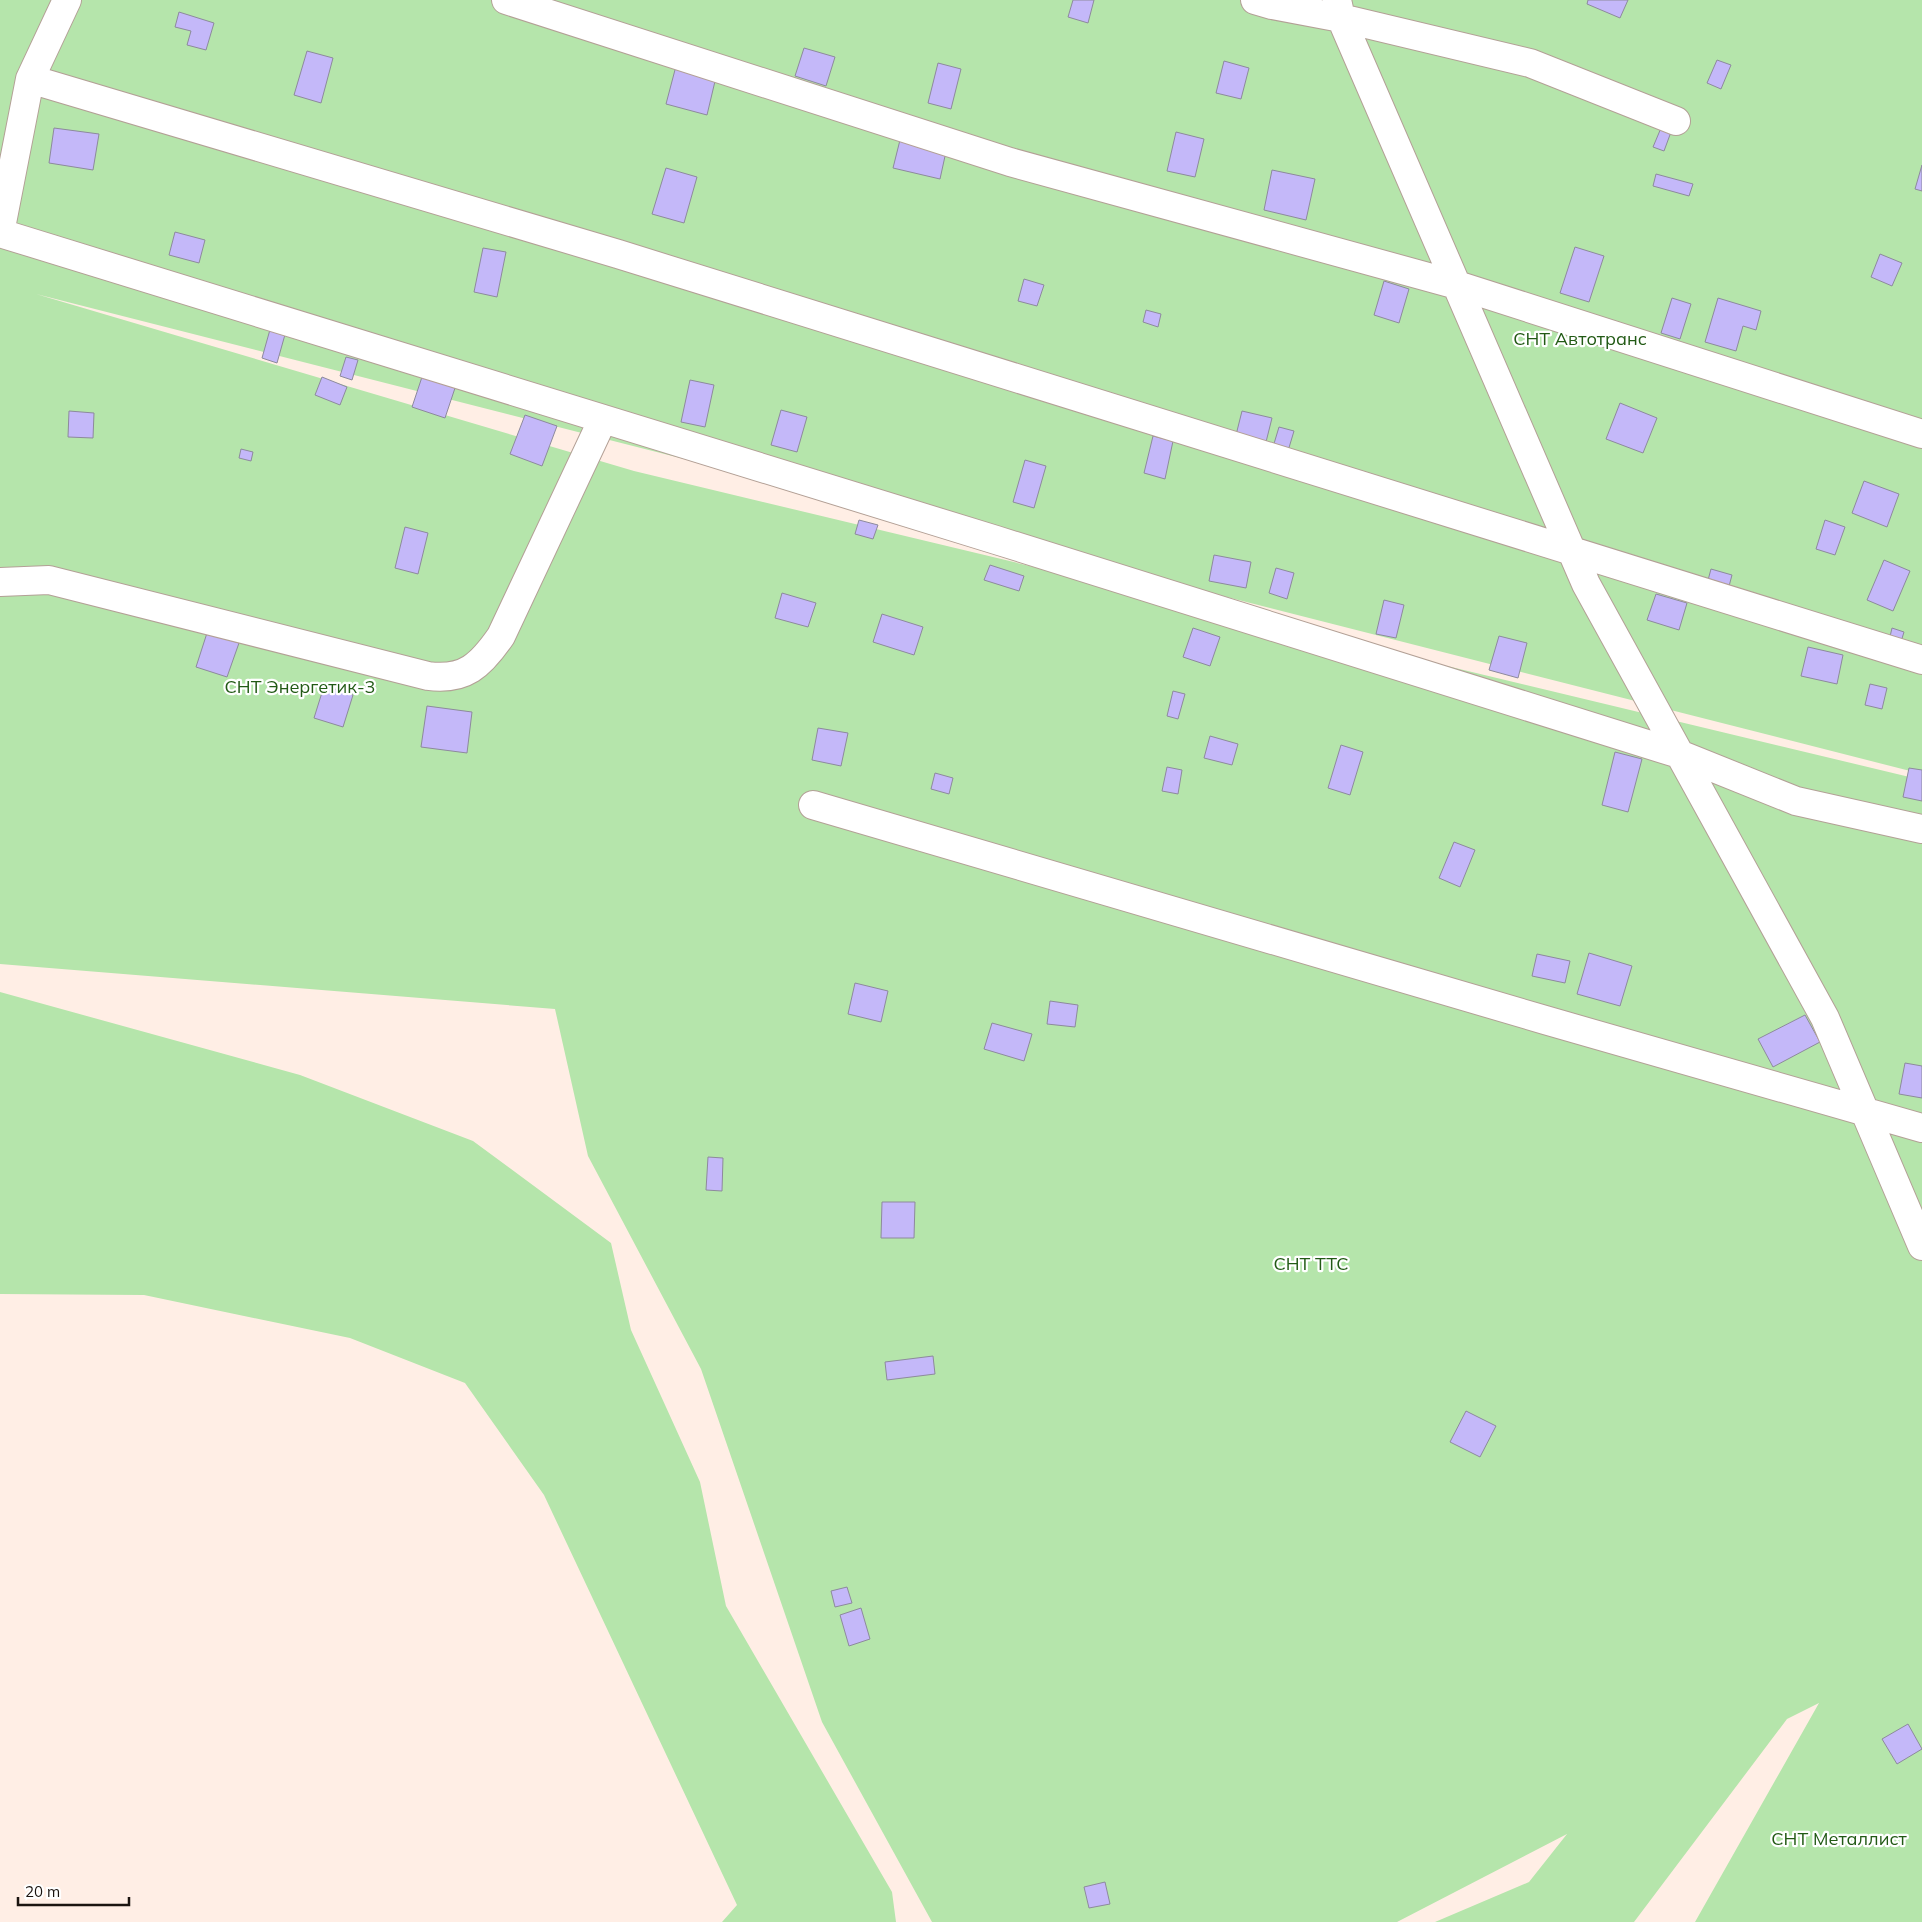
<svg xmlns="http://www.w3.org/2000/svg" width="1922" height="1922" font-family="Mulish,sans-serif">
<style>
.green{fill:#b5e5ab}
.building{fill:#c4b8f9;stroke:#8d8a9c}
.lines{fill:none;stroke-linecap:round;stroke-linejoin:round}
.minor-casing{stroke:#b3a096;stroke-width:30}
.minor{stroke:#fff;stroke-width:28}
.labels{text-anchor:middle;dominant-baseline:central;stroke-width:4.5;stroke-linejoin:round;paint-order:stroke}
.park-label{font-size:18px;fill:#225a15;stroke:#fff}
</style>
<rect width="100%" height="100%" fill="#ffeee5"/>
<!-- green -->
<path class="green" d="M0 0H1922V774L36 294 634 471 1922 780V1922H1695L1819 1703 1787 1719 1634 1922H1435L1529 1882 1567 1834 1397 1922H932L822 1722 701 1369 588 1156 555 1009 0 964Z
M0 992 300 1075 473 1141 611 1243 631 1330 700 1482 726 1606 892 1892 896 1922H722L737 1905 544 1495 465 1383 350 1338 144 1295 0 1294Z"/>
<!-- building -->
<path class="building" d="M1073 0H1094L1088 23 1068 17Z
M1588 0H1628L1620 18 1587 4Z
M179 12 214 23 206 50 187 45 191 31 175 27Z
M804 48 835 57 826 86 795 76Z
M307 51 333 58 321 103 294 95Z
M1717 60 1731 65 1721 89 1707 83Z
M1224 61 1249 68 1241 99 1216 93Z
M938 63 961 69 951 109 928 103Z
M676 66 716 77 707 115 666 104Z
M54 128 99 134 93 170 49 163Z
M1661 128 1671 132 1664 151 1653 147Z
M1176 132 1204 139 1195 177 1167 171Z
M901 136 947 147 940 179 893 168Z
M1922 165V191L1915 189Z
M666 168 697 177 684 223 652 214Z
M1272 170 1315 179 1306 220 1264 210Z
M1656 174 1693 184 1689 196 1653 186Z
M175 232 205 240 199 263 169 255Z
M1575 247 1604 256 1589 302 1560 293Z
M483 248 506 252 497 297 474 292Z
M1880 254 1902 263 1892 286 1871 277Z
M1024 279 1044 285 1037 306 1018 301Z
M1384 281 1409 289 1399 323 1374 315Z
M1672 298 1691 304 1680 339 1661 333Z
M1718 298 1761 311 1756 330 1743 326 1736 351 1705 342Z
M1146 310 1161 314 1158 327 1143 322Z
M271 326 286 331 277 363 262 358Z
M346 357 358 360 352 380 340 376Z
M322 377 347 387 340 405 315 395Z
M422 377 455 388 445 418 412 407Z
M690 380 714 385 705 427 681 422Z
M1620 403 1657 418 1643 453 1606 439Z
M781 410 807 417 797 452 771 445Z
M69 411 94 413 93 438 68 437Z
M1242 411 1272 418 1265 446 1235 439Z
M525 415 557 426 542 466 510 454Z
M1279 427 1294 431 1288 451 1273 447Z
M1153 436 1173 441 1165 479 1144 473Z
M241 449 253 452 251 461 239 458Z
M1025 460 1046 466 1034 508 1013 502Z
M1864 481 1899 494 1887 527 1852 513Z
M859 520 878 525 873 539 855 534Z
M1825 520 1845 527 1835 555 1816 549Z
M405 527 428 533 418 574 395 568Z
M1214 555 1251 562 1246 588 1209 581Z
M1884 560 1910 571 1893 611 1867 600Z
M990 565 1024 576 1019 591 984 580Z
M1276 568 1294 573 1287 599 1269 593Z
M1711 569 1732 575 1728 590 1707 584Z
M782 593 816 603 808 627 775 618Z
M1656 594 1687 603 1679 630 1647 620Z
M1384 600 1404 605 1396 638 1376 634Z
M882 614 923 627 914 655 873 642Z
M1193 628 1220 637 1210 666 1183 657Z
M1892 628 1904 632 1900 645 1889 641Z
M207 633 239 643 227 677 196 667Z
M1499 636 1527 643 1518 678 1489 670Z
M1808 647 1843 655 1837 684 1801 676Z
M1870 684 1887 688 1882 709 1865 705Z
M324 686 353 695 343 727 314 718Z
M1173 691 1185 694 1178 719 1167 716Z
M427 706 472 712 467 753 421 747Z
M818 728 848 733 841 766 812 760Z
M1210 736 1238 744 1232 765 1204 758Z
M1341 745 1363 752 1350 795 1328 788Z
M1615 752 1642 759 1628 812 1602 805Z
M1167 767 1182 770 1178 794 1162 791Z
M1909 768 1922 770V801L1903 797Z
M935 773 953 778 949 794 931 789Z
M1454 842 1475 850 1460 887 1439 878Z
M1589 953 1632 966 1620 1006 1577 994Z
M1537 954 1570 961 1565 983 1532 976Z
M855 983 888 991 881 1022 848 1014Z
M1050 1001 1078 1005 1075 1027 1047 1024Z
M1805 1015 1820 1042 1773 1067 1758 1039Z
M992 1023 1032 1034 1024 1061 984 1049Z
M1905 1063 1922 1066V1098L1899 1094Z
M708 1157 723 1158 722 1191 706 1190Z
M882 1202H915L914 1238H881Z
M933 1356 935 1374 887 1380 885 1362Z
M1466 1411 1496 1426 1480 1457 1450 1442Z
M847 1587 852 1603 835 1607 831 1591Z
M861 1608 870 1639 849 1646 840 1615Z
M1908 1724 1922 1749 1897 1764 1882 1739Z
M1105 1882 1110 1904 1089 1908 1084 1887Z"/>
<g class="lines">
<defs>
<path id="minor" d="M506 0 1010 162 1457 285 1922 434
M1255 0 1272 5 1341 18 1530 63 1676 121
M1337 0 1341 18 1586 584 1825 1018 1922 1246
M30 79 618 254 1922 660
M0 233 996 540 1679 754 1796 801 1922 829
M0 233 30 79 67 0
M0 582 49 580 428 676C465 681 481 665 501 636L603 419
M813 805 1545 1020 1922 1128"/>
</defs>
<!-- minor casing -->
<use href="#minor" class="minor-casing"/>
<!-- minor -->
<use href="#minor" class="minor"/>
</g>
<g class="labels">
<!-- park labels -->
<g class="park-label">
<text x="1580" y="338">СНТ Автотранс</text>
<text x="300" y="686">СНТ Энергетик-3</text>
<text x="1311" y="1263">СНТ ТТС</text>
<text x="1839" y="1838">СНТ Металлист</text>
</g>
</g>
<!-- scale -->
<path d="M18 1897v8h111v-8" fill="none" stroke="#1b1410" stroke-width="2.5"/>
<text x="25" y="1897" font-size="15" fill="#1b1410" stroke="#ffffff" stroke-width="4" paint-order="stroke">20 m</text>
</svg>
